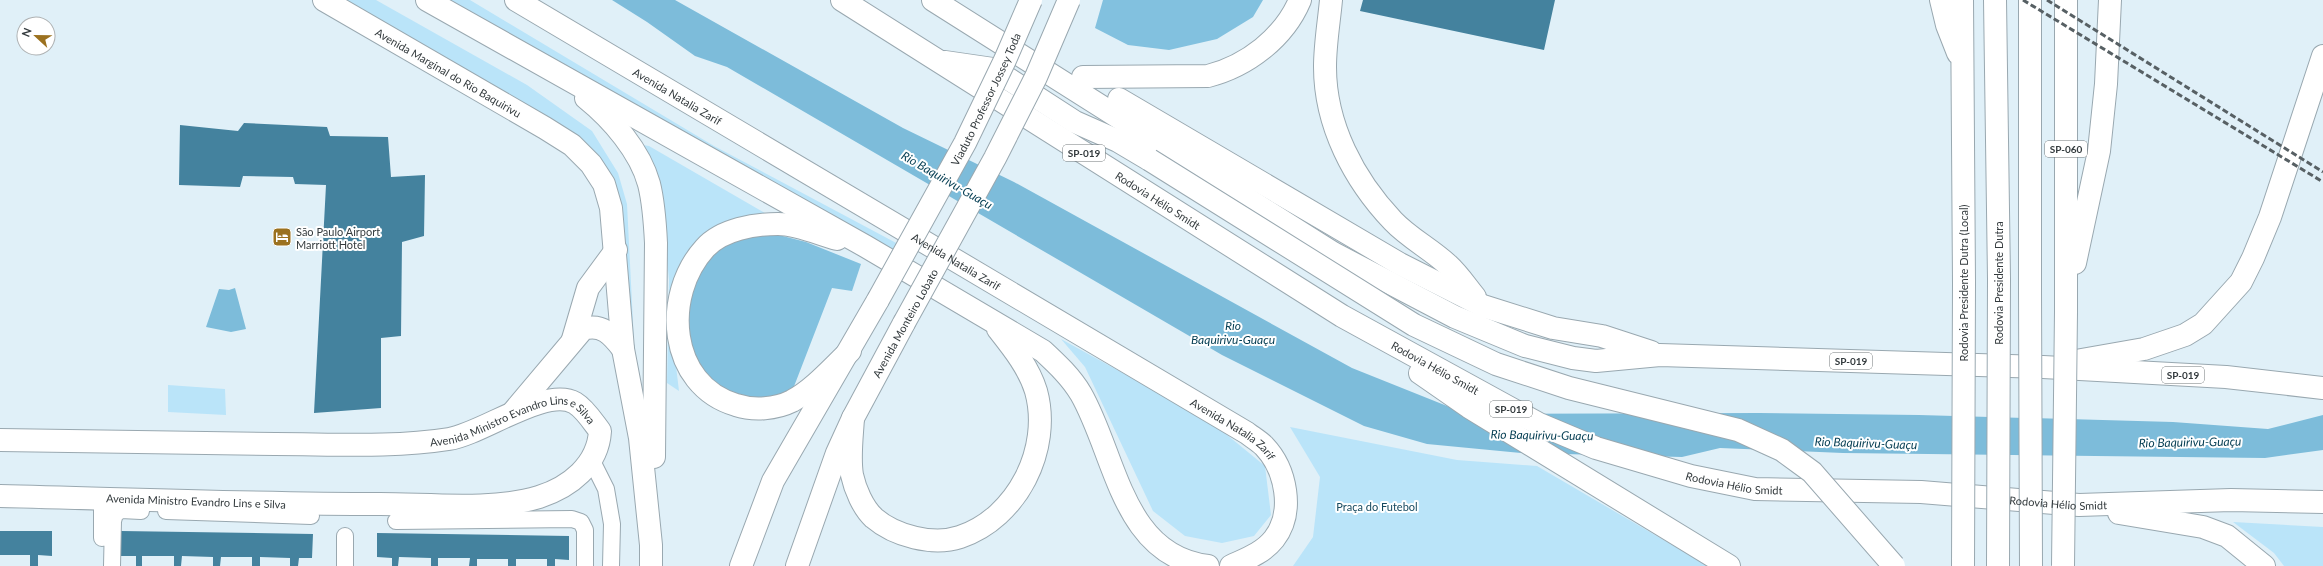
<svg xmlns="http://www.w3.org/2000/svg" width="2323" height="566" font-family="Lato,sans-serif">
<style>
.green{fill:#bae4f9}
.forest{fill:#82c1df}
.water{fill:#7dbcda}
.building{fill:#44829e}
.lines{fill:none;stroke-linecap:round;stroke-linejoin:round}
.street-casing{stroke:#99a8b0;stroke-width:18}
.secondary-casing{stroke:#99a8b0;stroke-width:24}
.highway-casing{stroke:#99a8b0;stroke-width:24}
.street{stroke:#fff;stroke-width:16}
.secondary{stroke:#fff;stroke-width:22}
.highway{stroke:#fff;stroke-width:22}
.rail{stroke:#576064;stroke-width:3;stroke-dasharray:6 3;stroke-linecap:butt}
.secondary-bridge-casing{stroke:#99a8b0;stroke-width:24;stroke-linecap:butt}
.highway-bridge-casing{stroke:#99a8b0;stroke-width:24;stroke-linecap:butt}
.secondary-bridge{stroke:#fff;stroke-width:22}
.highway-bridge{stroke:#fff;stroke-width:22}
.labels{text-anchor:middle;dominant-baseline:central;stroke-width:4;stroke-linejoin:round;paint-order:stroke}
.shield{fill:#fff;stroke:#717678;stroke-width:1}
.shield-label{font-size:10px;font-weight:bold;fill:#343b3e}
.street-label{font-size:11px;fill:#343b3e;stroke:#fff}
.poi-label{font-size:11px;fill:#343b3e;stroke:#fff;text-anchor:start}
.park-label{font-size:11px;fill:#14485e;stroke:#fff}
.water-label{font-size:12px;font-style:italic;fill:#043d52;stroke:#fff}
</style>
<rect width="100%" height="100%" fill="#e0f0f8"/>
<!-- green -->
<path class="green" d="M336 0H376L527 85 592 131 618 173 627 204 636 382 607 180Z
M450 0H470L714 146 900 245 895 255 526 47Z
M643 145 649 146 772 217 676 366 679 391 667 383 669 280 666 249Z
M1061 339 1210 421 1265 466 1271 515 1254 536 1222 543 1185 536 1153 511 1085 367Z
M168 385 225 389 226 415 168 412Z
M1290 427 1457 460 1537 466 1708 566H1293L1313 537 1320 477Z
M2233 522 2323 527V566H2284L2274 553Z"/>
<!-- forest -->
<path class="forest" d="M1103 0H1263L1253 17 1217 39 1169 50 1128 45 1095 28Z
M771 233 806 242 861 264 852 291 832 288 793 389C779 395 765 401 749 399 728 397 699 373 693 352 690 343 688 331 688 322 687 310 692 294 696 283 700 273 704 262 712 254 729 238 749 235 771 233Z"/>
<!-- water -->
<path class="water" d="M612 0H675L903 128 1014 182 1352 368 1467 414 1759 413 1919 415 2173 422 2268 429 2323 415V450L2265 458 1843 453 1720 448 1682 457 1521 453 1427 444 1364 426 1222 355 727 67 695 56 647 22Z
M235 288 246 329 231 332 206 327 219 289 229 290Z"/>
<!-- building -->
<path class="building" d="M1363 0H1555L1544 50 1360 11Z
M244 123 327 127 330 136 388 137 391 177 425 175 424 236 402 242 401 336 381 338V408L314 413 326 185 295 184 293 177 243 176 240 187 179 185 180 125 238 131Z
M0 531H52V556L38 555V566H30V555H0Z
M121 531 313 534 312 558H299L298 566H290V558L260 557V566H252V557H221L220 566H213V557L182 556 181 566H174V556H142V566H136V556H121Z
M377 533 569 536V560L555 559V566H547V559H516V566H508V559H477V566H469L470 558H438V566H431V558L399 557 398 566H392V558L377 557Z"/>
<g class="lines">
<defs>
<path id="street" d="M592 461 606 489 612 524 611 566
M166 511 311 516
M396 521 572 519 581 522 585 530V566
M102 538V498
M112 566 113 521 115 514 121 510 141 511
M345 566V536"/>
<g id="secondary">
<path id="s1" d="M324 0 545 128 572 145 591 164 604 184 611 208 623 349 640 438 651 545V566"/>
<path d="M427 0 865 246 1043 351C1057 364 1071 377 1081 394 1116 455 1122 556 1208 566"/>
<path id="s2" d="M516 0 1247 433C1252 437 1259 441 1264 446 1286 469 1295 512 1274 539 1263 553 1246 559 1231 566"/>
<path d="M586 98C612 119 640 151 649 184 654 204 655 223 656 243L654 457"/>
<path d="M837 239C819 234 797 224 778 224 755 224 722 229 705 248 662 295 668 385 736 405 754 411 776 409 792 401 814 389 832 368 850 351"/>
<path d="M573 339 588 288 616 250"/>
<path d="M514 411 583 329C602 323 612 335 623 349"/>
<path d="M853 418C852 436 849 457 852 475 855 489 863 508 874 518 895 536 933 546 960 537 1017 518 1052 449 1036 391 1029 368 1013 348 998 329"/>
<path id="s3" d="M0 440C92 441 183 443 275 444 332 444 392 448 449 439 482 434 546 386 575 403 585 409 593 422 600 431 598 465 570 487 539 497 493 511 429 504 380 504 253 504 127 499 0 496"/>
<path d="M741 566 773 481 878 300"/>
<path d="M797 566 837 453 853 418 904 323"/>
</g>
<g id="highway">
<path id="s4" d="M842 0 1342 316 1539 424 1596 448 1691 476 1755 489 1921 492 2079 505 2231 500 2323 502"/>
<path d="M933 0 1333 253 1455 317 1525 346 1573 358 1596 361 1660 355 2043 367 2226 377 2323 388"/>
<path d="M1331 0C1329 22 1325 44 1325 67 1325 125 1354 180 1393 221 1409 238 1431 249 1448 265 1458 274 1466 286 1475 297"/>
<path d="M1941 0 1947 25 1958 53"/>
<path d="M1962 0 1964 283"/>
<path d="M1995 0 1999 279"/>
<path d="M945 62 993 69 1075 122 1118 141 1150 160"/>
<path d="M1083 77 1208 76C1247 66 1284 38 1300 0"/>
<path d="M1119 99 1400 264 1483 306 1553 328 1602 336 1651 352"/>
<path d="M2075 263 2099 151 2106 84 2110 0"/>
<path d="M2030 291V0"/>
<path d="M2066 312V0"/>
<path d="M2070 362 2144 349 2185 335 2203 324 2241 282 2253 258 2270 217 2323 56"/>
<path d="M1420 373 1469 407 1729 566"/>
<path d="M2119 513 2203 527 2227 536 2264 566"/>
</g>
</defs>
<!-- street casing -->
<use href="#street" class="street-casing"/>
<!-- secondary casing -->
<use href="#secondary" class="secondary-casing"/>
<!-- highway casing -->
<use href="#highway" class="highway-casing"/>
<!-- street -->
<use href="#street" class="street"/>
<!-- secondary -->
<use href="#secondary" class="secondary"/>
<!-- highway -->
<use href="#highway" class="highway"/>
<!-- rail -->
<path class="rail" d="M2023 0 2323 182
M2047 0 2323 172"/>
<defs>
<g id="secondary-bridge">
<path id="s5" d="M878 300 965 143 1005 60 1031 0"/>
<path d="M904 323 995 158 1036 77 1069 0"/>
</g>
<path id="highway-bridge" d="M1150 160 1414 325 1496 364 1569 388 1738 430 1782 450 1812 472 1894 566
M2030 291 2031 566
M1963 566 1964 283
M1998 566 1999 279
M2063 566 2066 312"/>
</defs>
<!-- secondary-bridge casing -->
<use href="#secondary-bridge" class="secondary-bridge-casing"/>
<!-- highway-bridge casing -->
<use href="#highway-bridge" class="highway-bridge-casing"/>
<!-- secondary-bridge -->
<use href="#secondary-bridge" class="secondary-bridge"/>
<!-- highway-bridge -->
<use href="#highway-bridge" class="highway-bridge"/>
</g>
<!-- icons -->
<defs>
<symbol id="hotel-square" viewBox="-11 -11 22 22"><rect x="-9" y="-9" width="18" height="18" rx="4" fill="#9b711f" stroke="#fff"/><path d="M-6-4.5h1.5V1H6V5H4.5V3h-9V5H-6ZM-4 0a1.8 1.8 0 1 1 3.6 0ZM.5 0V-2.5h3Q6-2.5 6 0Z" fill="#fff"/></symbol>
</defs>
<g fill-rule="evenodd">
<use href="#hotel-square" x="271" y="226" width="22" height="22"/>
</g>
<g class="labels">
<!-- shield labels -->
<g class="shield">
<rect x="2045" y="141" width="42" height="16" rx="3"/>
<rect x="1063" y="145" width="42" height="16" rx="3"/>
<rect x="1830" y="353" width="42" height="16" rx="3"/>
<rect x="2162" y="367" width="42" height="16" rx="3"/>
<rect x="1490" y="401" width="42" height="16" rx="3"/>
</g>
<g class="shield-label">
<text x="2066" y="149">SP-060</text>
<text x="1084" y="153">SP-019</text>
<text x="1851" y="361">SP-019</text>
<text x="2183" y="375">SP-019</text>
<text x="1511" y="409">SP-019</text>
</g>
<!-- street labels -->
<g class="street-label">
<text stroke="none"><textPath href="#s1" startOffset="144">Avenida Marginal do Rio Baquirivu</textPath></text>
<text stroke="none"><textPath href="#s2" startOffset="188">Avenida Natalia Zarif</textPath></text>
<text stroke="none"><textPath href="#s5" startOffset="228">Viaduto Professor Jossey Toda</textPath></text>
<text stroke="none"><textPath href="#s4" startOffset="374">Rodovia Hélio Smidt</textPath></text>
<text stroke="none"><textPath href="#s2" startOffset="512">Avenida Natalia Zarif</textPath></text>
<text transform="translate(1963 283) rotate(-90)">Rodovia Presidente Dutra (Local)</text>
<text transform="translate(1998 283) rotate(-90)">Rodovia Presidente Dutra</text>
<text transform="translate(905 323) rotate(-61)">Avenida Monteiro Lobato</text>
<text stroke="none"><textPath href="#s4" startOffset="698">Rodovia Hélio Smidt</textPath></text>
<text stroke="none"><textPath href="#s2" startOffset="836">Avenida Natalia Zarif</textPath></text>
<text stroke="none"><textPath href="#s3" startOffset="520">Avenida Ministro Evandro Lins e Silva</textPath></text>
<text stroke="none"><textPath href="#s4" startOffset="1021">Rodovia Hélio Smidt</textPath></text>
<text transform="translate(196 501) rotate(2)">Avenida Ministro Evandro Lins e Silva</text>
<text stroke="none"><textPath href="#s4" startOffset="1346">Rodovia Hélio Smidt</textPath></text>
</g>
<!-- poi labels -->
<g class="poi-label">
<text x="296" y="231">São Paulo Airport<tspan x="296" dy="13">Marriott Hotel</tspan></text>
</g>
<!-- park labels -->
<g class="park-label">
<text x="1377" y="506">Praça do Futebol</text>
</g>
<!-- water labels -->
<g class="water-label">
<text transform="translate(947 180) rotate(30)">Rio Baquirivu-Guaçu</text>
<text x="1233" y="325">Rio<tspan x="1233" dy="14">Baquirivu-Guaçu</tspan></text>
<text transform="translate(1542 435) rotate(1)">Rio Baquirivu-Guaçu</text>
<text transform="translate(2190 442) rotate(-1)">Rio Baquirivu-Guaçu</text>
<text transform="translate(1866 443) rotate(2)">Rio Baquirivu-Guaçu</text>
</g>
</g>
<!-- north arrow -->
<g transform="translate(36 36) rotate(292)"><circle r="19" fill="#ffffff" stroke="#aeb1b2"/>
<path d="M0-3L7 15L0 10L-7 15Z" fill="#9b711f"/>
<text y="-6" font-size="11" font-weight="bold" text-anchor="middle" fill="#343b3e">N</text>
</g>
</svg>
